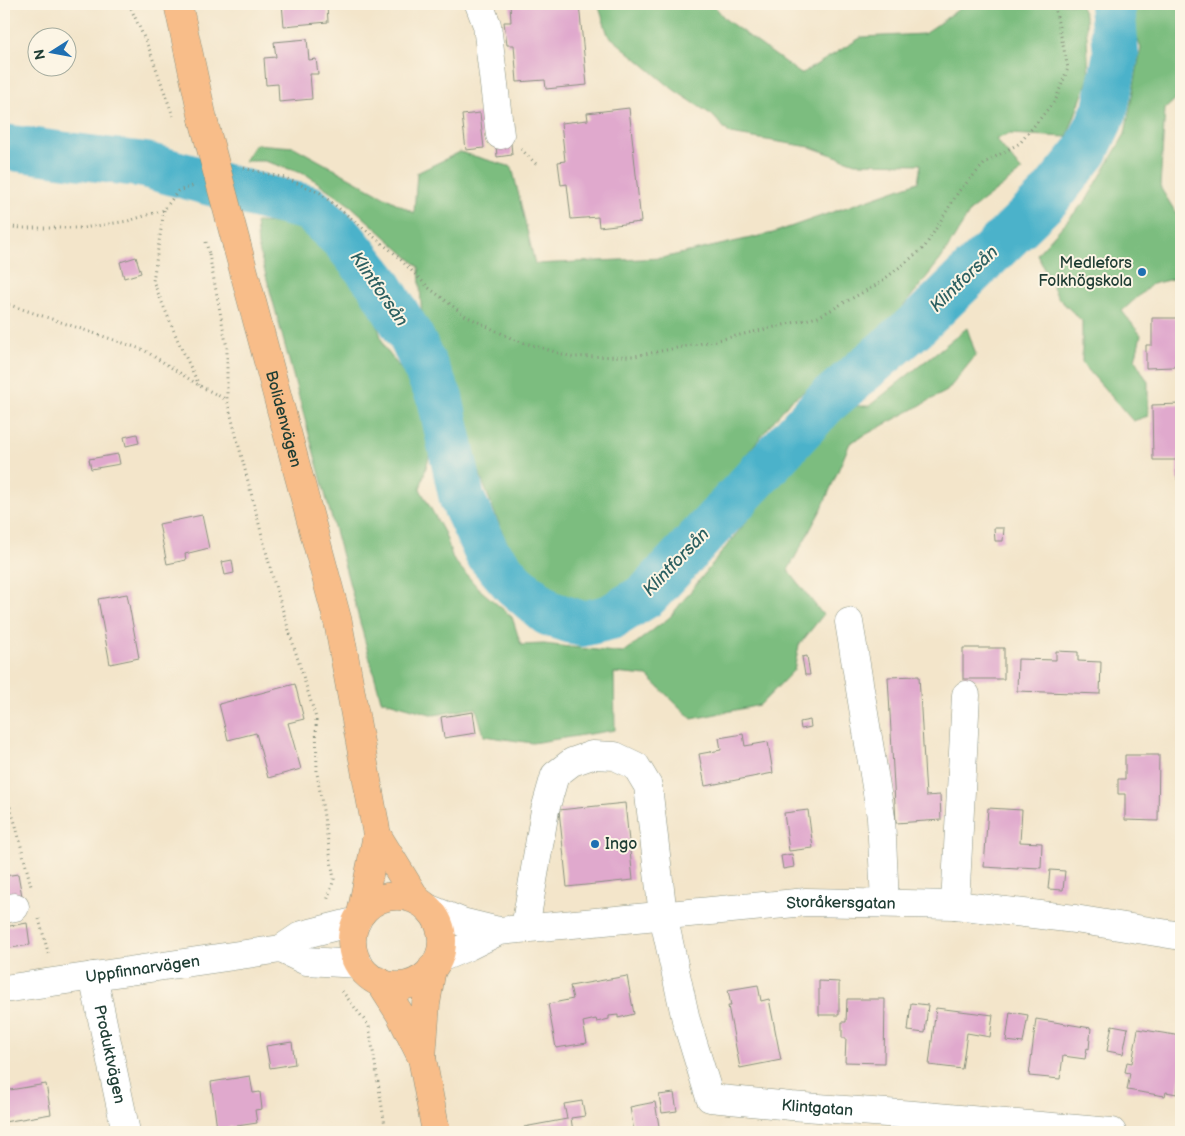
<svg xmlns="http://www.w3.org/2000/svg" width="1185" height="1136" font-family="'Balsamiq Sans',sans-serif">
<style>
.forest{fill:#7bbd7f;stroke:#4d7d5a}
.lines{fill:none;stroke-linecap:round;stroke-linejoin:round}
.river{stroke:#4bb2ca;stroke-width:46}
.building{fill:#e0a9cd}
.minor-casing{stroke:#89917f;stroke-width:29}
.major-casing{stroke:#89917f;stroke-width:29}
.path{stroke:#89917f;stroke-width:3;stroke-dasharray:1 4;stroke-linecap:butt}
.minor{stroke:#fff;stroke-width:28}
.major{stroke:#f8bd89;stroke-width:28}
.major-bridge-casing{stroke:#89917f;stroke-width:29;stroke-linecap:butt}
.path-bridge{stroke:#89917f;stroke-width:3;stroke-dasharray:1 4;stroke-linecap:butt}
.major-bridge{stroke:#f8bd89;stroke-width:28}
.poi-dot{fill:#1f6fb2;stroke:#fcf5e5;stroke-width:2}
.labels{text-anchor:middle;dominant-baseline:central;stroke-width:4;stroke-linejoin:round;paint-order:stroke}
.poi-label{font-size:16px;fill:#1f3d34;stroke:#fcf5e5;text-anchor:end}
.street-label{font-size:16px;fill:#1f3d34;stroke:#fcf5e5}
.water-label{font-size:18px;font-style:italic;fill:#2c6061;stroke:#fcf5e5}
</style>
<rect width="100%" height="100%" fill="#fcf5e5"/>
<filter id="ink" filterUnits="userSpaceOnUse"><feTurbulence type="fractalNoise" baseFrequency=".02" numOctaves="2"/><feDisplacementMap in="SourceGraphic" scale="10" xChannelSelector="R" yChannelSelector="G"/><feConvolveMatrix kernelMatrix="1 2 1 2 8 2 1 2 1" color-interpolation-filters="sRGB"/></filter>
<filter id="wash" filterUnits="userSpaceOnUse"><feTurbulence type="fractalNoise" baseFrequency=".0096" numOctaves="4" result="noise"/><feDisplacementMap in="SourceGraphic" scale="20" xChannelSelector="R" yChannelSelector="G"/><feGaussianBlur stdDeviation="1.12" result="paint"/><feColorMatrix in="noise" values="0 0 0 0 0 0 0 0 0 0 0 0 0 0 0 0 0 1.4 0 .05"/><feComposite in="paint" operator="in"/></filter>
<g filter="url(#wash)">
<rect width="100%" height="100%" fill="#f3e5ca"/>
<!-- forest -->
<path class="forest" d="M598 4H713L725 19 801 74 862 37 924 34 966 4H1080L1086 18 1089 77 1067 137 1009 134 996 139 1022 171 971 210 941 259 890 323 850 360 790 401 738 465 667 542 619 597 575 610 538 587 505 539 483 483 449 380 422 321 419 267 351 206 307 175 265 161H244L255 144 294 147 414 213 417 173 460 152 512 167 535 264 662 258 773 233 918 182 921 164 855 163 810 147 730 134 712 115 674 90 608 35Z
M1123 4H1181V94L1165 109 1160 187 1181 221V277L1152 284 1122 311 1141 335 1135 360 1148 382V416L1133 421 1082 363V321L1058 298 1037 254 1087 199 1125 134 1141 48Z
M256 222 293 224 329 250 338 269 369 297 384 347 422 396 434 439 420 489 445 534 453 559 478 588 512 617 521 645 544 644 623 653 670 617 785 473 843 406H869L967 328 976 355 947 391 850 443 822 508 788 570 823 615 799 645 794 670 760 705 692 719 647 676 614 673 615 730 532 743 484 736 476 708 434 715 381 700 258 246Z"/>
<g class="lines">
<!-- river -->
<path class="river" d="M4 147 145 165 266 198 309 208 343 239 378 283 411 337 440 398 462 499 487 553 514 584 548 613 582 624 611 617 647 595 825 403 919 323 1048 198 1086 151 1105 110 1116 54 1112 4"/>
</g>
<g id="blocks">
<!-- building -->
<path class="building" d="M282 4H327L328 22 284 26Z
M510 4H579L587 85 546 89 545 80 517 82 514 45H507L504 22H511Z
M307 39 309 60 316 59 318 74H310L312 99 279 102 278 84 266 85 264 58 276 57 274 42Z
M629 108 641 222 599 227 598 217 571 219 567 184 561 185 558 162 565 161 561 123 588 120 587 113Z
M480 113 484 148 466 150 462 115Z
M511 143 512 155 497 157 496 145Z
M136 257 141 273 124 278 120 262Z
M1152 318H1181V365H1174V367L1146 368V345H1152Z
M1181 404V480H1177V460H1153L1152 405Z
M137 434 139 443 126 446 124 437Z
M118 454 120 464 91 469 89 459Z
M202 515 209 548 185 554 186 560 167 564 159 524Z
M994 528H1004L1003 541H995Z
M232 560 234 573 225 575 222 562Z
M127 594 139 658 110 664 98 599Z
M963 648H1004V679H963Z
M1056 651 1078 652V661L1101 662 1100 694 1017 691 1018 659 1056 660Z
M807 656 810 675H805L802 657Z
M919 676 926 796 940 795 941 820 896 823 888 677Z
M295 684 304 719 288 723 301 769 268 778 256 733 228 740 219 704Z
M473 712 476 733 444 738 441 717Z
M810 720 811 727 801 729 800 722Z
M743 734 745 746 768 742 773 773 705 786 699 754 721 750 719 738Z
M1125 755H1159L1158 821 1125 820V794H1118V779H1125Z
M625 803 633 880 567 887 559 810Z
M988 808 1022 810 1020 842 1042 843 1041 868 1018 867V869L984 867Z
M808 810 813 848 789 851 784 813Z
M792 854 794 867 783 869 781 856Z
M1050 870 1065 871 1063 890 1048 889Z
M18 874 22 896 4 899V876Z
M27 923 30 945 4 949V927Z
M627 976 634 1014 618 1018V1015L609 1016V1019L597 1022 596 1019 583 1022 587 1043 556 1048 548 1004 573 999 570 986Z
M819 981 839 982V1015H819Z
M758 985 761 1001 769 999 781 1060 740 1068 728 1006H731L728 990Z
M847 999H885L884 1063 845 1062 846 1038H842V1022H846Z
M911 1003 928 1005 925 1033 908 1031Z
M936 1008 993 1015 990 1037 967 1033 962 1069 929 1065Z
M1010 1012 1028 1015 1023 1043 1006 1041Z
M1036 1019 1091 1028 1089 1049 1087 1048 1085 1059 1063 1056 1060 1079 1029 1076Z
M1112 1025 1128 1028 1123 1054 1107 1051Z
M1138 1029 1181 1036V1070L1177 1094 1166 1092 1165 1096 1127 1090 1130 1073 1125 1072 1127 1062 1132 1063Z
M292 1042 295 1064 270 1068 266 1046Z
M250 1076 253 1093 260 1092 262 1109 255 1110 257 1123 217 1129 211 1082Z
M46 1084 51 1114 4 1122V1091Z
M674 1093 677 1111 662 1113 659 1095Z
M582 1101 585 1116 571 1118 573 1132H525L524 1127 567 1119 564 1104Z
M655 1102 660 1132H634L630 1107Z"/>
</g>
</g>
<g filter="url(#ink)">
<use href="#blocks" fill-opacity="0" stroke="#89917f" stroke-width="1"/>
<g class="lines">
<defs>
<g id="minor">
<path d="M479 4 487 25 500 135"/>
<path d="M849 622 881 817 885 903"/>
<path d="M955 905 966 695"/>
<path d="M4 909 15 907"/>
<path id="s1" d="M430 909 462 922 499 931 806 902 955 905 1075 919 1181 936"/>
<path id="s2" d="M525 928 545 810 555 775 572 762 592 755 615 756 636 766 648 786 663 915 686 1020 710 1098 791 1106 914 1115 1112 1132"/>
<path d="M281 949 306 961 359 964"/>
<path d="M438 959 469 946 499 931"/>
<path id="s3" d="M93 976 126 1132"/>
<path id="s4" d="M4 989 281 949 302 935 357 921"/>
</g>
<g id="major">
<path d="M178 4 203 119"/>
<path id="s5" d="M237 246 338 622 377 835 417 900"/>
<circle cx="397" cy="941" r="45"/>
<path d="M361 914 377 835"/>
<path d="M432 968 426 1004 422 1058 436 1132"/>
<path d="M379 981 400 1014 422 1058"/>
</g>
</defs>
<!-- minor casing -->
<use href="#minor" class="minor-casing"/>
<!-- major casing -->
<use href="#major" class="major-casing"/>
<!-- path -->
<path class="path" d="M129 4 150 51 173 116
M521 149 537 165
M244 168 285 178 320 193 394 253 429 288 466 316 515 340 572 357 635 356 718 340 818 317 878 284 924 248 959 191 986 162 1020 143 1056 99 1068 68 1054 4
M164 210 153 281 179 343 199 385
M4 226 21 228H83L128 221 164 210 178 191 193 186
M209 254 227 348V400L274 582 316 718 317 773 334 879 327 901
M4 303 144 350 200 386 227 400
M4 788 16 826 31 886
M39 919 49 956
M342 991 369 1026 386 1132"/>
<!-- minor -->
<use href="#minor" class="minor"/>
<!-- major -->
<use href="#major" class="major"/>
<defs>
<path id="major-bridge" d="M203 119 237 246"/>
</defs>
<!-- major-bridge casing -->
<use href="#major-bridge" class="major-bridge-casing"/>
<!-- path-bridge -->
<path class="path-bridge" d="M206 242 209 254"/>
<!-- major-bridge -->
<use href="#major-bridge" class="major-bridge"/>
</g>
</g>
<!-- markers -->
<g class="poi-dot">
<circle cx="1142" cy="272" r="5"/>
<circle cx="595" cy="844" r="5"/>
</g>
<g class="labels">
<!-- poi labels -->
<g class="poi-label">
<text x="1132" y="263">Medlefors<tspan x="1132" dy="18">Folkhögskola</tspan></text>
<text x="605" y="844" text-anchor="start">Ingo</text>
</g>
<!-- street labels -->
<g class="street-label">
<text stroke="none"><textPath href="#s5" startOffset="179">Bolidenvägen</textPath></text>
<text stroke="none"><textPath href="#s1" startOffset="416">Storåkersgatan</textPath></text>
<text stroke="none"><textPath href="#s4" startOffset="140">Uppfinnarvägen</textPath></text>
<text stroke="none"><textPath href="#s3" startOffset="80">Produktvägen</textPath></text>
<text stroke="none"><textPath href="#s2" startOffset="695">Klintgatan</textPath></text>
</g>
<!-- water labels -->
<g class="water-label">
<text transform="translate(964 279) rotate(-44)">Klintforsån</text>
<text transform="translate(379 289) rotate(55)">Klintforsån</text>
<text transform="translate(676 562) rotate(-46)">Klintforsån</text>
</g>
</g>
<!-- margin -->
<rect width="1185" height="1136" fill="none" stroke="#fcf5e5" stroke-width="20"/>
<!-- north arrow -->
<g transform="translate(52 52) rotate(259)"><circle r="24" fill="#fcf5e5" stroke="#a4ab9e"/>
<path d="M0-4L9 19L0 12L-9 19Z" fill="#1f6fb2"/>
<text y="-8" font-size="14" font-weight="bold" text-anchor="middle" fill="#1f3d34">N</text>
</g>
</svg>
